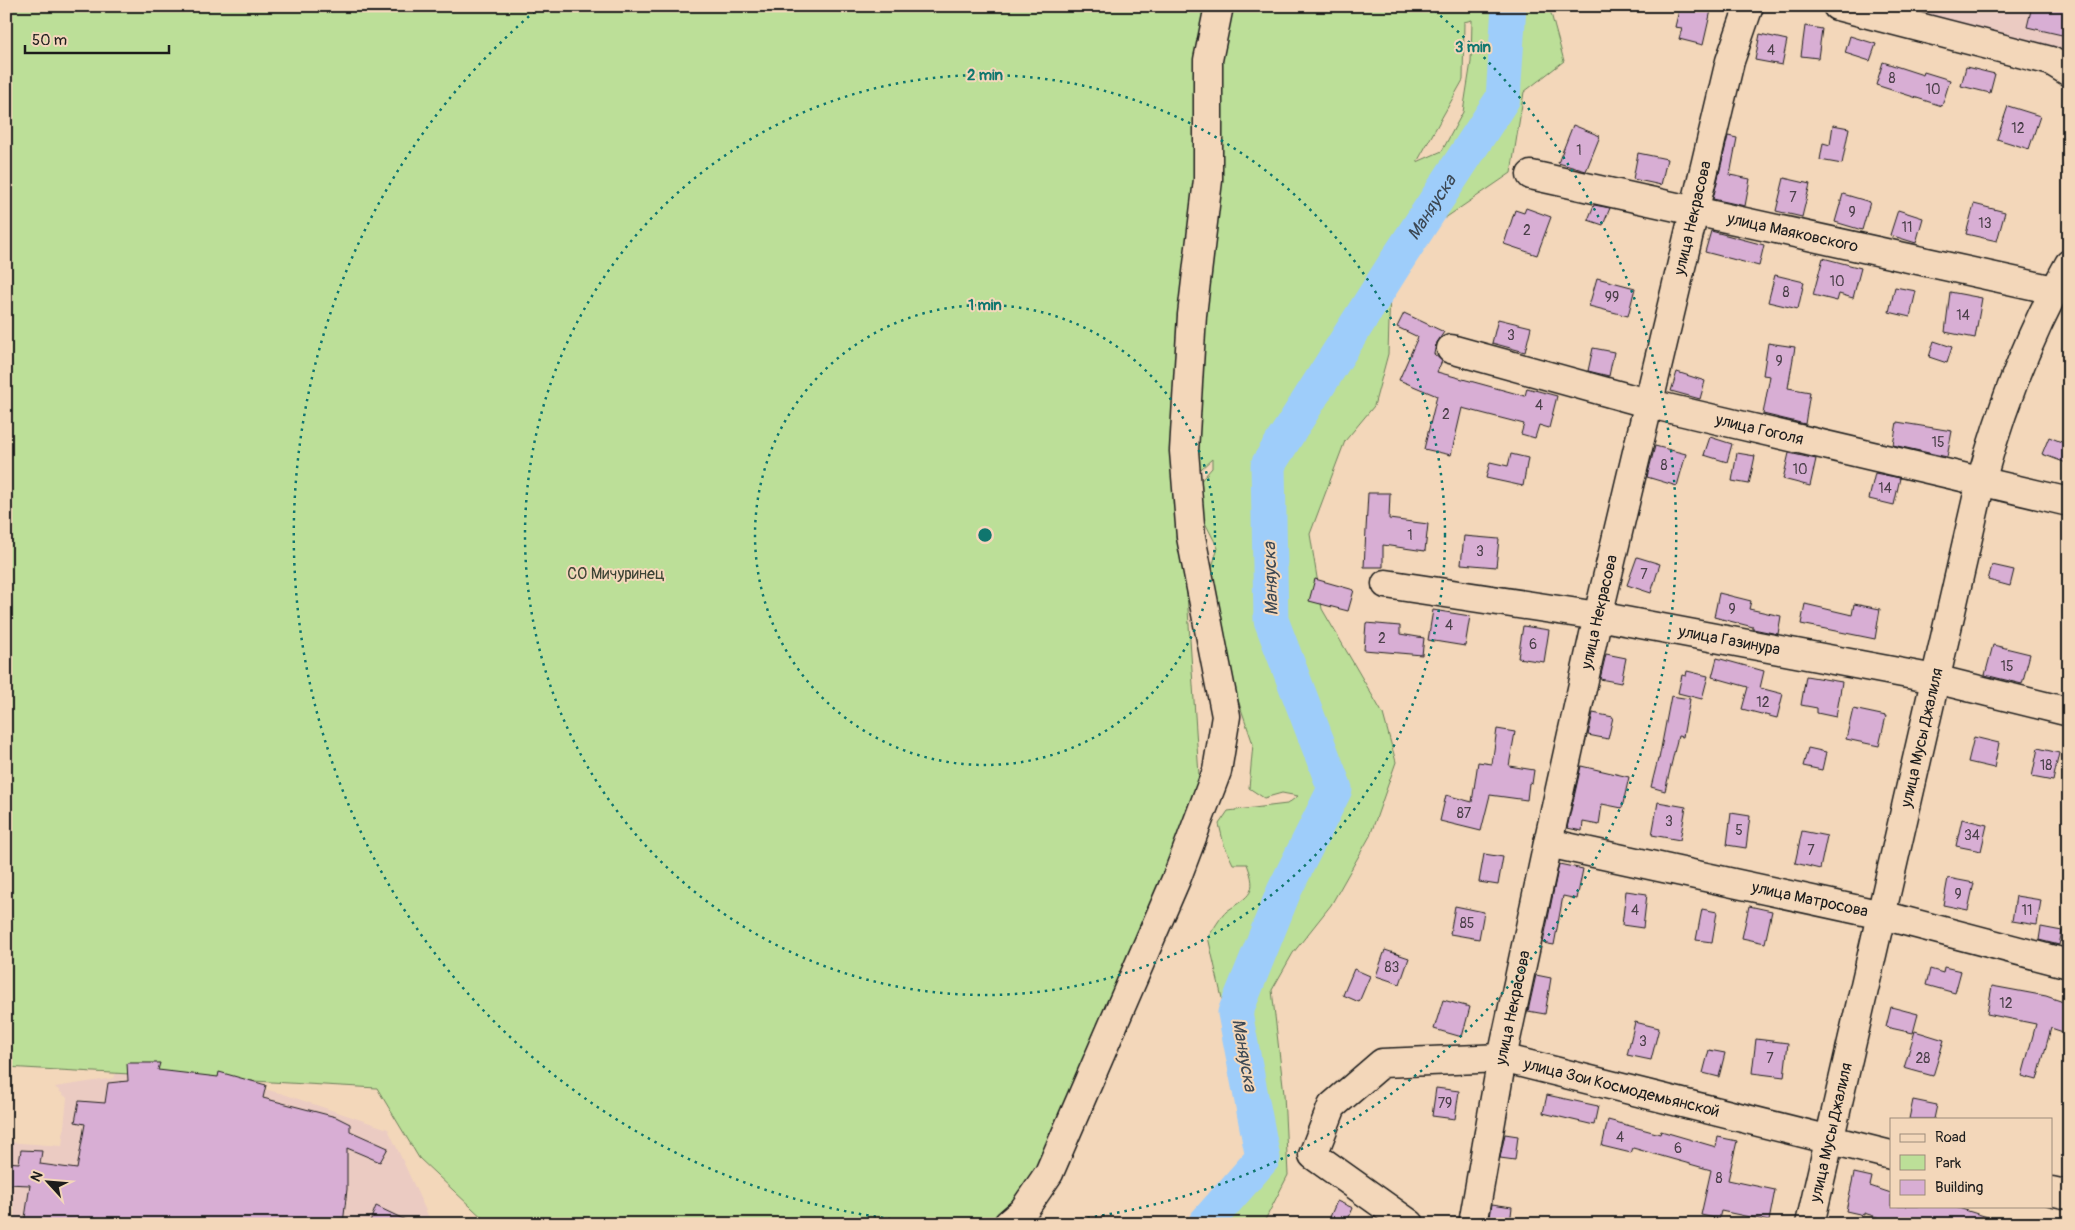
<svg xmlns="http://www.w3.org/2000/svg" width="2075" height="1230" font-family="Pangolin,sans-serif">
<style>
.built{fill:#ebcbc2}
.green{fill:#bcdf98;stroke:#6c7e5a;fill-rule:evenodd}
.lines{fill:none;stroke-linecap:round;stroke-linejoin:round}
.river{stroke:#9ecdfa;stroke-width:35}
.building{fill:#d8aed4;stroke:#1c1c1c}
.minor-casing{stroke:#1c1c1c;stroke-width:31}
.major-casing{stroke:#1c1c1c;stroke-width:31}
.minor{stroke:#f3d7ba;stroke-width:28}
.major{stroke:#f3d7ba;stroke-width:28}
.ring{fill:none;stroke:#0f766e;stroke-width:2.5;stroke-dasharray:2.5 5}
.labels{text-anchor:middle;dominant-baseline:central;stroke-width:4;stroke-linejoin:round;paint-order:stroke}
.number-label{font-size:14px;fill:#4b404a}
.street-label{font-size:16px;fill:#1c1c1c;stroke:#f3d7ba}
.park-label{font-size:16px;fill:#3c4335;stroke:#f3d7ba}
.water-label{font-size:18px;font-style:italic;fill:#3c4854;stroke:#f3d7ba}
.centre{fill:#0f766e;stroke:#f3d7ba;stroke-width:2.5}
.ring-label{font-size:15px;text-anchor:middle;font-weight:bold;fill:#0f766e;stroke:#f3d7ba;stroke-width:4;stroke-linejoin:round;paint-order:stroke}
</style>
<rect width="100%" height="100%" fill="#f3d7ba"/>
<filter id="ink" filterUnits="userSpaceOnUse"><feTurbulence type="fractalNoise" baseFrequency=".02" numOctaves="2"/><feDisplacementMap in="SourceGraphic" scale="10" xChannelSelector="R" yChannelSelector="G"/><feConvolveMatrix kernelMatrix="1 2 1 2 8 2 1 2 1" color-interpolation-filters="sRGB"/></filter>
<g filter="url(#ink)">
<!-- built -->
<path class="built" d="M1876 6H2069V60Z
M125 1051 283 1094 388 1129 432 1224H6V1142L62 1146 67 1098 55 1087 114 1078Z"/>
<!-- green -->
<path class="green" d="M6 6H1549L1564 61 1524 92 1511 173 1391 255 1388 354 1374 406 1345 441 1310 534 1322 609 1383 714 1396 762 1370 836 1331 905 1293 953 1272 990 1284 1094 1288 1175 1263 1224H1228L1236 1205 1246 1191 1251 1153 1249 1117 1208 937C1214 929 1220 917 1227 911 1250 895 1258 893 1247 864H1233L1224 845 1219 824 1228 811 1287 804 1298 796 1282 793 1264 798 1249 788 1253 744 1221 650 1210 573 1218 548 1201 515 1198 484 1212 468V459L1180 488 1200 791 1013 1224H489L419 1158 377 1088 6 1067ZM1472 20 1471 62 1463 112 1442 151 1417 162 1463 80 1464 22Z"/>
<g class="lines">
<!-- river -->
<path class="river" id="s1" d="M1205 1224 1263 1158 1235 1013 1284 891 1335 789 1271 620 1268 465 1401 254 1503 98 1509 6"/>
</g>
<!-- building -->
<path class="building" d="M1680 6H1712L1703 45 1679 39 1682 28 1675 27Z
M2032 6H2069L2062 35 2027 27Z
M1805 26 1822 29 1818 58 1801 56Z
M1760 34 1787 40 1782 65 1755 60Z
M1850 36 1876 44 1870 61 1845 53Z
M1883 62 1923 75 1924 72 1950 80 1942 106 1876 85Z
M1966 67 1995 74 1990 93 1961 86Z
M2008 106 2040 116 2029 149 1997 139Z
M1573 125 1600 136 1586 171 1558 163Z
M1833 125 1849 128 1842 164 1820 160 1823 143 1830 145Z
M1728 136 1737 138 1730 175 1750 179 1745 206 1713 199Z
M1638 153 1667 159 1661 185 1633 179Z
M1784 178 1810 184 1802 217 1776 211Z
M1843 194 1870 202 1862 230 1835 222Z
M1974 204 2005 212 1997 241 1966 234Z
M1594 205 1610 208 1603 225 1588 220Z
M1526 208 1551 217 1537 255 1504 244 1515 210 1524 213Z
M1898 210 1923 218 1916 243 1890 235Z
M1711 231 1764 245 1759 266 1705 252Z
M1823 258 1861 268 1853 298 1839 294 1837 301 1813 295Z
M1775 275 1804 282 1798 309 1768 302Z
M1597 278 1635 288 1628 316 1589 306Z
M1895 287 1916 291 1910 317 1889 312Z
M1950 292 1982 298 1975 338 1945 332Z
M1404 313 1444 332 1436 344 1434 354 1442 361 1437 372 1525 396 1527 388 1557 396 1549 428 1539 425 1535 438 1521 434 1524 424 1462 408 1451 455 1424 449 1437 396 1399 380 1418 337 1397 327Z
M1498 319 1531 327 1525 352 1492 343Z
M1934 341 1952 347 1947 363 1929 357Z
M1768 343 1795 347 1788 388 1810 392 1805 424 1763 414 1770 376 1763 375Z
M1593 348 1614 352 1609 376 1588 371Z
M1677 372 1705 381 1700 399 1671 391Z
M1897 422 1952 431 1947 457 1893 445Z
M1710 437 1732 444 1727 462 1704 455Z
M2049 437 2069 445V464L2042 454Z
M1655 446 1686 454 1677 486 1647 477Z
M1737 453 1755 456 1749 484 1732 481Z
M1789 453 1816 459 1810 486 1783 479Z
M1511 454 1528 458 1523 486 1486 478 1490 462 1508 466Z
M1875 473 1900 478 1894 505 1869 499Z
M1368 493H1390L1389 519 1428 524 1425 551 1383 545V567H1364Z
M1464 536 1499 539 1496 567 1461 564Z
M1637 557 1660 564 1651 593 1627 585Z
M1992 565 2014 570 2010 586 1988 580Z
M1315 579 1354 590 1348 611 1309 601Z
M1719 593 1751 601 1749 609 1781 616 1778 634 1753 629V627L1714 617Z
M1805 604 1852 615 1854 604 1880 609 1875 639 1801 624Z
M1433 610 1470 616 1465 646 1428 640Z
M1366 623 1400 626V634L1424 638 1422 655 1364 650Z
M1523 626 1549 630 1544 662 1518 658Z
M1993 645 2030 654 2022 684 1985 675Z
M1606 654 1626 658 1621 683 1600 679Z
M1717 658 1764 671 1760 688 1783 694 1777 718 1742 709 1748 687 1712 677Z
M1687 671 1708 676 1702 699 1678 693 1682 675 1686 676Z
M1806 676 1842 682 1836 717 1817 713V708L1801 705Z
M1671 696 1690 699 1683 737 1678 736 1665 791 1651 787 1658 759H1659Z
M1853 709 1886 716 1879 746 1846 739Z
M1593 713 1613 717 1608 739 1588 735Z
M1497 729 1515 732 1509 766 1534 770 1532 784 1529 783 1527 800 1490 795 1481 831 1440 821 1446 795 1472 802 1478 762 1492 764Z
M1974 737 1999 743 1994 768 1968 762Z
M1808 748 1826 752 1822 770 1803 766Z
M2038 748 2059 753 2053 781 2032 777Z
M1581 766 1629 777 1622 808 1602 804 1599 825 1583 822 1582 831 1567 828Z
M1658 802 1686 807 1680 840 1652 835Z
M1731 813 1750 816 1746 848 1727 845Z
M1962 819 1987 825 1981 851 1956 846Z
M1802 831 1827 836 1820 869 1795 863Z
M1484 854 1503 857 1498 885 1479 882Z
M1559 864 1583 869 1577 899 1563 896 1554 945 1543 943Z
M1948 878 1974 883 1968 910 1943 905Z
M1626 891 1647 894 1643 928 1622 925Z
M2016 896 2041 900 2037 925 2012 921Z
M1455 906 1484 912 1479 939 1450 934Z
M1749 906 1772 911 1765 943 1742 938Z
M1702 909 1717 912 1712 942 1696 940Z
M2041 927 2062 931 2059 945 2039 940Z
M1385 950 1409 958 1400 984 1376 976Z
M1944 967 1961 971 1955 993 1926 985 1930 969 1943 973Z
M1354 969 1370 976 1359 1002 1343 995Z
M1536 975 1551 978 1545 1014 1528 1011Z
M1992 986 2046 996 2069 1004V1034L2051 1028 2037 1080 2022 1076 2036 1024 1987 1014Z
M1443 1000 1470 1007 1462 1037 1434 1029Z
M1891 1007 1918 1014 1913 1033 1886 1027Z
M1635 1022 1659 1028 1651 1060 1627 1055Z
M1915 1031 1944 1040 1933 1076 1904 1068Z
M1756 1039 1788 1043 1784 1077 1752 1073Z
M1709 1050 1725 1053 1719 1077 1703 1073Z
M127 1063H160L158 1070 218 1077 219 1072 266 1085 263 1098 336 1117 350 1124V1131L388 1148 380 1162 347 1148V1189L343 1224H24L30 1185 6 1184V1162L19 1163 21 1150 42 1151 40 1164 77 1169 85 1124 75 1122 79 1101 105 1103 108 1083 128 1081Z
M1436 1088 1459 1091 1455 1119 1432 1116Z
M1547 1095 1598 1106 1594 1125 1543 1113Z
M1913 1100 1937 1105 1934 1119H1909Z
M1608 1120 1660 1134 1661 1131 1716 1147 1718 1137 1737 1141 1728 1180 1775 1190 1769 1221 1721 1211 1719 1219 1701 1215 1711 1170 1633 1148 1631 1153 1602 1146Z
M1505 1134 1518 1136 1515 1160 1500 1158Z
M1854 1173 1872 1177 1870 1186 1891 1193V1206H1952L1997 1220V1224H1899L1864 1213V1215L1846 1211Z
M1337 1201 1353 1208 1346 1224 1330 1217Z
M1492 1204 1512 1207 1510 1224H1489Z
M376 1206 414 1224H369Z"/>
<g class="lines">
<defs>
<g id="minor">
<path d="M1837 6 2051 61 2069 72"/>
<path id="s2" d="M1531 175 2054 290"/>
<path id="s3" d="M1451 349 1650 404 2069 502"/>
<path id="s4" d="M1386 584 1598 616 1935 679 2069 712"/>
<path id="s5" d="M1548 843 1882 915 2069 964"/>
<path d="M2051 1191 2069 1195"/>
<path d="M1008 1224 1023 1211 1049 1173 1177 877 1217 771 1226 716 1191 537 1184 451 1192 315 1208 180V60L1219 6"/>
<path id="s6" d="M1410 1224 1313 1155 1332 1106 1382 1063 1502 1058 1891 1155"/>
<path id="s7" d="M1473 1224 1502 1058 1548 843 1598 616 1730 61 1749 6"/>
</g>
<g id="major">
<path id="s8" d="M1810 1224 1981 481C2002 406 2030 332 2069 264"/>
</g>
</defs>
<!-- minor casing -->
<use href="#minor" class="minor-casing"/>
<!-- major casing -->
<use href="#major" class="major-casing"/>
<!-- minor -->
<use href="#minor" class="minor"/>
<!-- major -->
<use href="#major" class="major"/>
</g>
</g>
<!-- distance rings -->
<g class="ring">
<circle cx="985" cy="535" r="230"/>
<circle cx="985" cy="535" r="460"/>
<path d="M943 1224A690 690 0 0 1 541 6M1429 6A690 690 0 0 1 1027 1224"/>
</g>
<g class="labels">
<!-- number labels -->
<g class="number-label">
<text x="1771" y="50">4</text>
<text x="1892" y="78">8</text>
<text x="1933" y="89">10</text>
<text x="2018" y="128">12</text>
<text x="1579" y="150">1</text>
<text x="1793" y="197">7</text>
<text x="1852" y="212">9</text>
<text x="1985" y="223">13</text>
<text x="1907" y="227">11</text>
<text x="1527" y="230">2</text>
<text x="1837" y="281">10</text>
<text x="1786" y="292">8</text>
<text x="1612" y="297">99</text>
<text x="1963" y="315">14</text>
<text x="1511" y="335">3</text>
<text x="1779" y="361">9</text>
<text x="1539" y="405">4</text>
<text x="1446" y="414">2</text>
<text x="1938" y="442">15</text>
<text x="1664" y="465">8</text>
<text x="1800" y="469">10</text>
<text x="1885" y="488">14</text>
<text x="1410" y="535">1</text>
<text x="1480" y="551">3</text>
<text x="1644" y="574">7</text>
<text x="1732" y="609">9</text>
<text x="1449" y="625">4</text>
<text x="1382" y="638">2</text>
<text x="1533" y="644">6</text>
<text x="2007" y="666">15</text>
<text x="1763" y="702">12</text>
<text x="2046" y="765">18</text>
<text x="1464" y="813">87</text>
<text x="1669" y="821">3</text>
<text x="1739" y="830">5</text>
<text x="1972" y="835">34</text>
<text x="1811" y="850">7</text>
<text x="1958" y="894">9</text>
<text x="1635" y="910">4</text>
<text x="2027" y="910">11</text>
<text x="1467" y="923">85</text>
<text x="1392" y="967">83</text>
<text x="2006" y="1003">12</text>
<text x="1643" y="1041">3</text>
<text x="1770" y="1058">7</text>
<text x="1923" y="1058">28</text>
<text x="1445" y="1103">79</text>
<text x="1620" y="1137">4</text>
<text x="1678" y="1148">6</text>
<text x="1719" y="1178">8</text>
</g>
<!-- street labels -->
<g class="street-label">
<text stroke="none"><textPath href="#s7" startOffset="1030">улица Некрасова</textPath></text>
<text stroke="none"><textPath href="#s2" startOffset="268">улица Маяковского</textPath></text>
<text stroke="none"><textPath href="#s3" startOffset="319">улица Гоголя</textPath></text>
<text stroke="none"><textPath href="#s7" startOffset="625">улица Некрасова</textPath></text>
<text stroke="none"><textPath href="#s4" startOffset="348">улица Газинура</textPath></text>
<text stroke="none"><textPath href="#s8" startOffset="499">улица Мусы Джалиля</textPath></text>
<text stroke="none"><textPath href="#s5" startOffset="268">улица Матросова</textPath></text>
<text stroke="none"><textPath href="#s7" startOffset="220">улица Некрасова</textPath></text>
<text stroke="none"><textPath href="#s6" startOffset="481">улица Зои Космодемьянской</textPath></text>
<text stroke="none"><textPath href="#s8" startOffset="94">улица Мусы Джалиля</textPath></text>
</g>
<!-- park labels -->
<g class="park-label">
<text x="616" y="574">СО Мичуринец</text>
</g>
<!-- water labels -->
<g class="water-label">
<text stroke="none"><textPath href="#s1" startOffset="1122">Маняуска</textPath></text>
<text transform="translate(1271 579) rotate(-92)">Маняуска</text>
<text transform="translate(1244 1055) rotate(80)">Маняуска</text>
</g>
</g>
<circle cx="985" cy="535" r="8" class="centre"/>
<g class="ring-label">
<text x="1473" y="52">3 min</text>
<text x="985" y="80">2 min</text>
<text x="985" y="310">1 min</text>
</g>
<!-- margin -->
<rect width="2075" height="1230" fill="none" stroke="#f3d7ba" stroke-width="25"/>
<rect x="12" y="12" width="2050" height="1205" fill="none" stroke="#1c1c1c" stroke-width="2" filter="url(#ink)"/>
<!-- legend -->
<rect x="1890" y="1118" width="162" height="90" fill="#f3d7ba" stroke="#9d8c7b"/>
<rect x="1900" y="1134" width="25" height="8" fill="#f3d7ba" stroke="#9d8c7b"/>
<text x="1935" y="1142" font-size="15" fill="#1c1c1c">Road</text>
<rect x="1900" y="1155" width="25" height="15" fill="#bcdf98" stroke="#9d8c7b"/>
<text x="1935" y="1168" font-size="15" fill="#1c1c1c">Park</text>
<rect x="1900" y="1180" width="25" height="15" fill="#d8aed4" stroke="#9d8c7b"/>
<text x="1935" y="1192" font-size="15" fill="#1c1c1c">Building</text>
<!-- north arrow -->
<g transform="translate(48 1182) rotate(296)" stroke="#f3d7ba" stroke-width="4" paint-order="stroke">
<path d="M0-4L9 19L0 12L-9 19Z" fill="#1c1c1c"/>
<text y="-8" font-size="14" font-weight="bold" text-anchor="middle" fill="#1c1c1c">N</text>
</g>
<!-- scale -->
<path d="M25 45v8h144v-8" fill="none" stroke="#1c1c1c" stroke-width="2.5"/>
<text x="32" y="45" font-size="15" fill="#1c1c1c" stroke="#f3d7ba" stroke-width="4" paint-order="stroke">50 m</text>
</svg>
